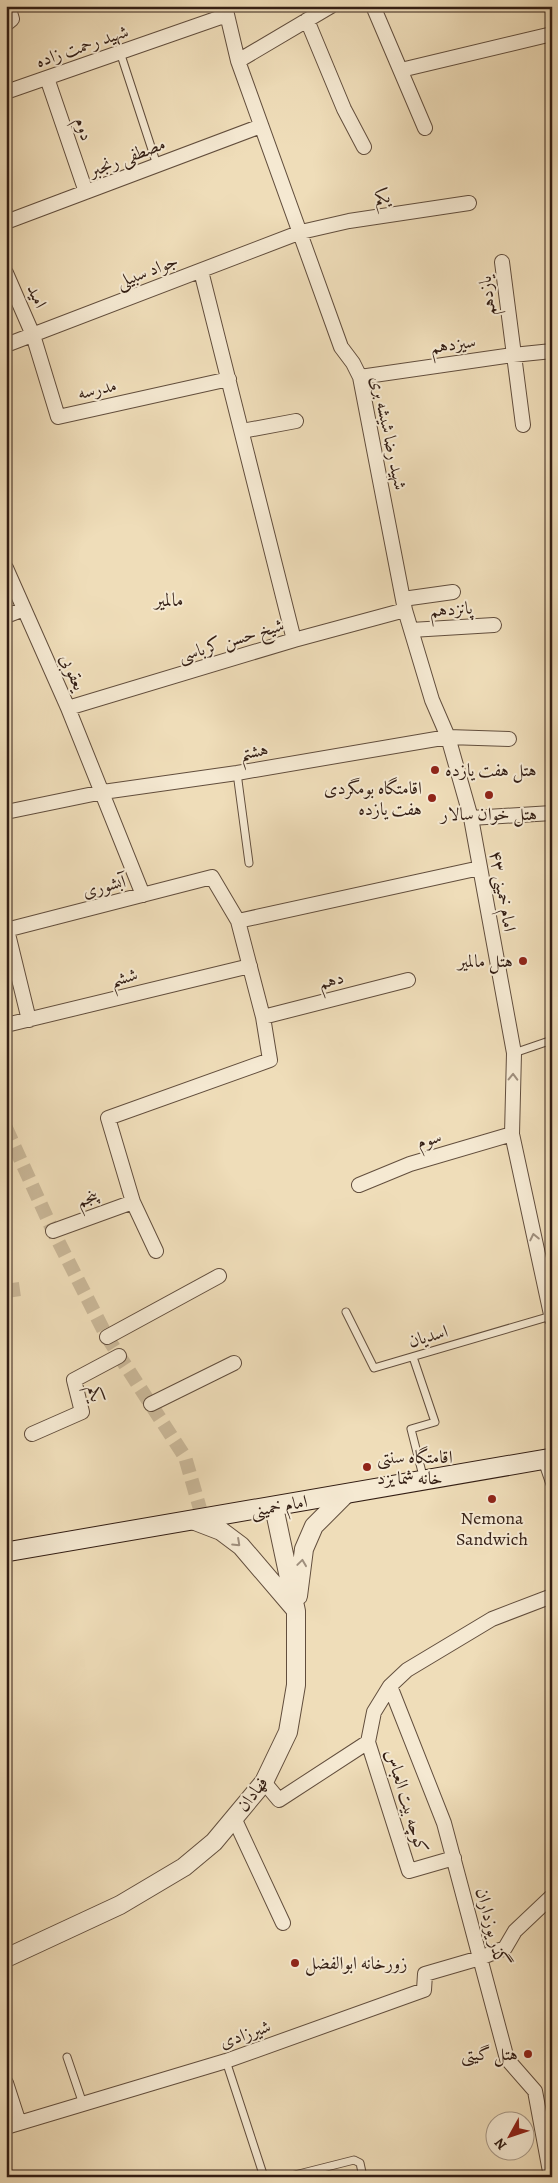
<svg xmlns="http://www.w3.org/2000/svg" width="558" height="2183" font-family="Alegreya,Amiri,serif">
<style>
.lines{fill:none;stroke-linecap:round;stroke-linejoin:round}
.minor-tunnel{stroke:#c9b798;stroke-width:14;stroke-dasharray:14 7;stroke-linecap:butt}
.service-casing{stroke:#624e3d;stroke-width:9}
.minor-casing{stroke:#624e3d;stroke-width:16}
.tertiary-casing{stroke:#624e3d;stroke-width:20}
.secondary-casing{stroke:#331e14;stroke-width:21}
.service{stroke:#f5e9d2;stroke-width:7}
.minor{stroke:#f5e9d2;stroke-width:14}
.tertiary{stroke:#f5e9d2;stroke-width:18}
.secondary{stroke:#f5e9d2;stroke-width:19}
.oneway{stroke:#9e8e7c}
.poi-dot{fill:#8f2418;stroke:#f5e9d2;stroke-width:2}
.labels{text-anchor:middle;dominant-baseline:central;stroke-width:4;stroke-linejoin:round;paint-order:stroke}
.street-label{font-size:18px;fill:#331e14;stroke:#f5e9d2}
.poi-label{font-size:18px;fill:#331e14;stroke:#f5e9d2;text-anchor:start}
.neighbourhood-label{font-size:19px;fill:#331e14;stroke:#f5e9d2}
</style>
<rect width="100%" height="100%" fill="#efddb9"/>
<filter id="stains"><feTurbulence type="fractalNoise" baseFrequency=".004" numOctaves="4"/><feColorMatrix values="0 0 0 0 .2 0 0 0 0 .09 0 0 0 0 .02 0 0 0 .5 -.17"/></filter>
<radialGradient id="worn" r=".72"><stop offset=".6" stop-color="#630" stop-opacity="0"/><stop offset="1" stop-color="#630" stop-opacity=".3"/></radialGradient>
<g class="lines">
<!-- minor-tunnel -->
<path class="minor-tunnel" d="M6 1128 53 1231 107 1337 185 1457 203 1519
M6 1291 20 1289"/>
<defs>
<path id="service" d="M120 52 157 165
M237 773 249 863
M514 1053 552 1040
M540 1265 552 1263
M346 1312 374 1368 551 1316
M413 1357 435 1422 411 1429 424 1480
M542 1461 552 1490
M67 2057 83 2104
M226 2061 264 2177
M287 2177 354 2160 360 2163 363 2177"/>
<path id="minor" d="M225 6 238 61 341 347 353 363 360 377 405 610 432 700 448 737 471 818 514 1053 512 1134 552 1319
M373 6 425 128
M307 20 344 109 364 147
M6 24 12 19 8 6
M238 61 331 6
M401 70 552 34
M47 78 86 192
M6 92 227 15
M6 222 261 126
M502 262 523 425
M201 271 294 640
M6 273 33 335 58 417 229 379
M6 345 301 232 349 221 469 203
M360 377 513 355 552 351
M242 431 296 421
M6 568 68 708 143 895
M403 599 453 592
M6 616 24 609
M411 630 494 625
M68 708 294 640 405 610
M6 812 103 792 237 773 448 737 509 739
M471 818 552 813
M238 921 480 868
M6 930 212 877 238 921 263 1017 270 1060 108 1118 133 1202 156 1251
M7 930 29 1020
M263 1017 408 980
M6 1025 250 966
M359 1185 410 1164 512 1134
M53 1231 133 1202
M107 1337 219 1276
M151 1404 234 1363
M32 1434 82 1412 74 1380 119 1356
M390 1686 444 1823 507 2059 535 2091 551 2177
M368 1742 409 1871 454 1858
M264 1782 279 1800 368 1742 374 1712 390 1686 407 1670 492 1619 552 1596
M234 1818 283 1923
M6 2083 19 2123
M6 2127 226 2061 424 1990 425 1974 480 1958 505 1948 515 1931 552 1896"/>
<path id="tertiary" d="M195 1521 221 1531 241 1546 294 1608
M298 1596 304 1549 314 1526 346 1494
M6 1958 120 1905 184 1867 214 1842 264 1782 288 1732 296 1685V1611L274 1507"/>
<path id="secondary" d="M6 1552 552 1458"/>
</defs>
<!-- service casing -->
<use href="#service" class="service-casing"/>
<!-- minor casing -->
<use href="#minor" class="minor-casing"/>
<!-- tertiary casing -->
<use href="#tertiary" class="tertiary-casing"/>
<!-- secondary casing -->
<use href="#secondary" class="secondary-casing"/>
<!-- service -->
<use href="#service" class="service"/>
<!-- minor -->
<use href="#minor" class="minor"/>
<!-- tertiary -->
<use href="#tertiary" class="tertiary"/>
<!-- secondary -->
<use href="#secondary" class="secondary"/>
</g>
<!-- one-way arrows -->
<defs><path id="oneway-chevron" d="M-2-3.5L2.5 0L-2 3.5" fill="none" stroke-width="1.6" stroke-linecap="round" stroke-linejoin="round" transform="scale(1.25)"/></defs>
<g class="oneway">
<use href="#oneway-chevron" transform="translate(513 1077) rotate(-89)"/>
<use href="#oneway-chevron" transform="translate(534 1237) rotate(-102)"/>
<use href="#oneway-chevron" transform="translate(237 1543) rotate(43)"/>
<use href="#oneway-chevron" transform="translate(302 1563) rotate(-82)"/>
</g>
<!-- markers -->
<g class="poi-dot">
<circle cx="435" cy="770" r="5"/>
<circle cx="489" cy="795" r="5"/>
<circle cx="432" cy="798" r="5"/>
<circle cx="523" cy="961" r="5"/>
<circle cx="367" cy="1467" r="5"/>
<circle cx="492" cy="1499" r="5"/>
<circle cx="295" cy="1963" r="5"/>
<circle cx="528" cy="2054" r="5"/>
</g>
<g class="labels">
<!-- street labels -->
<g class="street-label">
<text transform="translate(82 46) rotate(-19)">شهید رحمت زاده</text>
<text transform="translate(84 129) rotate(71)">دوم</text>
<text transform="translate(127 157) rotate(-21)">مصطفی رنجبر</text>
<text transform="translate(382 197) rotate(-9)">یکم</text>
<text transform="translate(147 271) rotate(-21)">جواد سبیلی</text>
<text transform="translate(37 296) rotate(66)">امید</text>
<text transform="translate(487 296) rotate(-97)">یازدهم</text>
<text transform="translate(453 344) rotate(-8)">سیزدهم</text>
<text transform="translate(97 389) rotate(-13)">مدرسه</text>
<text transform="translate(389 433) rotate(78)">شهید رضا شیشه بری</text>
<text transform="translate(451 609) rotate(-4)">پانزدهم</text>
<text transform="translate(231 640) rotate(-17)">شیخ حسن کرباسی</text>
<text transform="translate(73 672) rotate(66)">یعقوبی</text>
<text transform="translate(254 751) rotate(-10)">هشتم</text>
<text transform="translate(104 886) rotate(-14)">آبشوری</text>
<text transform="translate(503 891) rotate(80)">امام خمینی ۴۳</text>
<text transform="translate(124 977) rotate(-14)">ششم</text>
<text transform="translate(331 980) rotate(-15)">دهم</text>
<text transform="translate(429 1139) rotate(-16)">سوم</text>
<text transform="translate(87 1198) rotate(-20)">پنجم</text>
<text transform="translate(428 1336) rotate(-16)">اسدیان</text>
<text transform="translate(96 1394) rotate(82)">یکم</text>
<text transform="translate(279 1506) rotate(-10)">امام خمینی</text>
<text transform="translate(252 1794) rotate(-53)">فهادان</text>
<text transform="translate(407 1801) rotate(73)">کوچه بيت العباس</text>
<text transform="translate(492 1927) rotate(75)">گذر يوزداران</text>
<text transform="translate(245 2034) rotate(-19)">شیرزادی</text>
</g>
<!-- poi labels -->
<g class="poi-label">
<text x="445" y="770">هتل هفت یازده</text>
<text x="422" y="788" text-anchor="end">اقامتگاه بومگردی<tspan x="422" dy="21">هفت یازده</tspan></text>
<text x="489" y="814" text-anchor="middle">هتل خوان سالار</text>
<text x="513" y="961" text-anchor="end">هتل مالمير</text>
<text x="377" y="1457">اقامتگاه سنتی<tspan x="377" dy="21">خانه شما یزد</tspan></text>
<text x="492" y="1518" text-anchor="middle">Nemona<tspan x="492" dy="21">Sandwich</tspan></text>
<text x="305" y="1963">زورخانه ابوالفضل</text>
<text x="518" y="2054" text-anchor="end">هتل گیتی</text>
</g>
<!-- neighbourhood labels -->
<g class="neighbourhood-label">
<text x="169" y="600">مالمیر</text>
</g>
</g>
<!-- margin -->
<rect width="558" height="2183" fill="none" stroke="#efddb9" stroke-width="25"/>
<rect x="8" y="8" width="543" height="2168" fill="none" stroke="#331e14" stroke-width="2.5"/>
<rect x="12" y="12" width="533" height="2158" fill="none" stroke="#331e14"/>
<!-- north arrow -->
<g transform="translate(510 2136) rotate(230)"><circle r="24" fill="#f5e9d2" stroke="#a79886"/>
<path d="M0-4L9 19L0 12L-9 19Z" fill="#8f2418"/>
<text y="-8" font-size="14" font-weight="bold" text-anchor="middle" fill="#331e14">N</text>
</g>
<rect width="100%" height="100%" filter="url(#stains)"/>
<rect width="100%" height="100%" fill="url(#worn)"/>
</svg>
